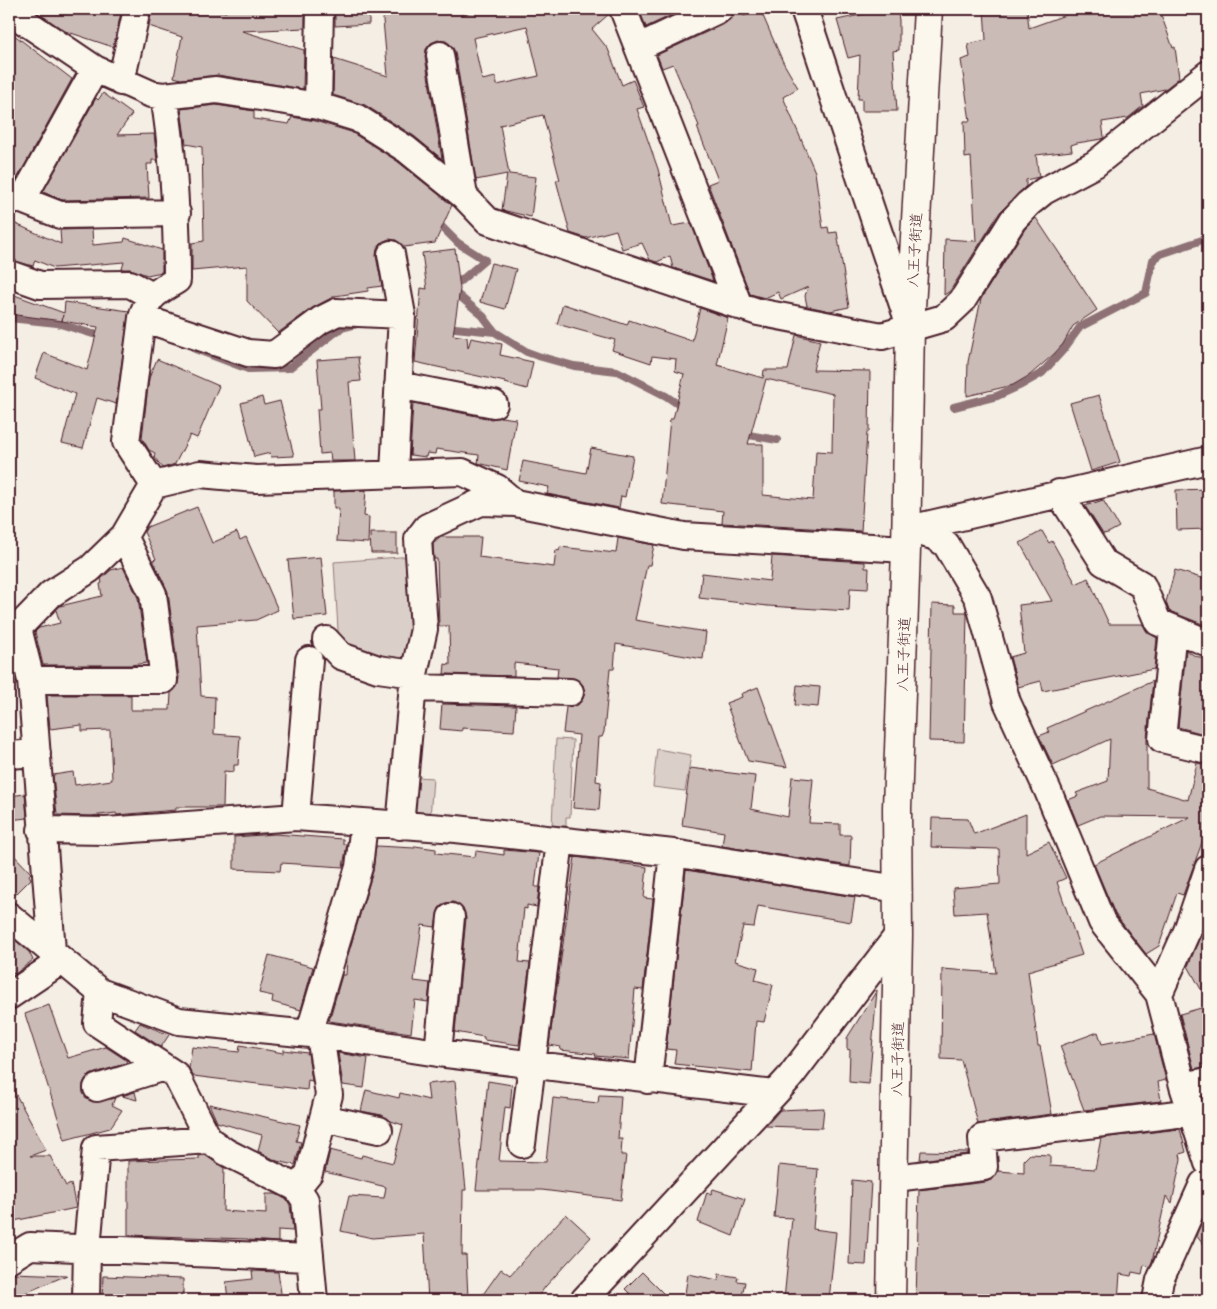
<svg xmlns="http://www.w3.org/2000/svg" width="1217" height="1309" font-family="'Patrick Hand','Klee One',sans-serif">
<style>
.green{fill:#dbd0c9;stroke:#92787a}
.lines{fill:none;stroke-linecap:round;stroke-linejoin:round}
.stream{stroke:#8d7174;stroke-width:8}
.building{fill:#cabbb6;stroke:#4a1f2b;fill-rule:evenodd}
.minor-casing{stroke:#4a1f2b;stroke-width:30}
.highway-casing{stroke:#4a1f2b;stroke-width:31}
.minor{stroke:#fbf7ec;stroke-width:26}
.highway{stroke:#fbf7ec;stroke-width:28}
.labels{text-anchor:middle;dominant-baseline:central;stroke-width:5;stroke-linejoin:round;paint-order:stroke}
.street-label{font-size:15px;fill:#4a1f2b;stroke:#fbf7ec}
</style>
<rect width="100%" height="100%" fill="#f4eee4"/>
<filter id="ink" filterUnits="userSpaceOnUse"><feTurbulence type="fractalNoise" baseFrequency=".02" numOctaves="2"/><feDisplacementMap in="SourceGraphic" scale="10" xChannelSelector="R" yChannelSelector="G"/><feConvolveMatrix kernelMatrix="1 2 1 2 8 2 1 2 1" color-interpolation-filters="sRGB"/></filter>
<g filter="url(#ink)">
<!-- green -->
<path class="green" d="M413 556 420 626 407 668 339 647 334 562Z
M556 739 573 740 570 817H566V826H552Z
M657 749 691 755 685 791 653 787Z
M417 777 433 778 430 818 409 817Z"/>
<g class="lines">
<!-- stream -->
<path class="stream" d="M436 221 458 243 485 260 451 289 483 316 495 332
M9 318 57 323 93 334H105
M445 327 495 332 527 352 538 356 574 366 617 371 666 396 685 409
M195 349 248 369 289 368 341 328 361 323
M954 407 997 396 1021 385 1042 373 1064 349 1080 327 1146 293 1153 260 1161 254 1208 238
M743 434 777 440"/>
</g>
<!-- building -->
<path class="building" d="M32 9H122L113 47 65 31Z
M152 9H209L226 12 227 9H305V28L242 31 304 50 303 89 218 75 181 79 174 77 182 37 149 26Z
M335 9H369V24L335 26Z
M382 9H461L463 14 486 9H608L609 14 592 29 608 49 622 85 633 80 644 107 637 109 658 169 672 226 691 223 713 281 673 268 670 256 657 262 650 260 642 243 622 249 616 230 586 238 570 233 556 180H560L543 115 500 125 509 174 536 177 531 217 502 210 507 174 476 180 455 52 452 46 446 41 438 40 431 43 426 49 425 57 442 159 414 136 365 105 333 95 334 59 388 76ZM527 26 539 76 497 85 496 77 482 80 473 38Z
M639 9H685L646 27Z
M760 9 783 62 798 88 783 97 815 172 823 228 828 227 829 233 837 232 849 307 830 311 807 306 805 296 808 287 781 299 778 292 765 298 750 294 708 184 718 180 697 127 699 126 673 64 662 68 657 55 726 23 734 14 742 11 744 16Z
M873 9H897L899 20V50L893 51 897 111H862V99H858L860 55 848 58 837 20 874 12Z
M984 9H1027L1029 28 1082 9H1159L1173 48 1175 47 1179 78 1165 89 1141 94 1143 106 1128 118 1102 122 1104 137 1102 139 1077 143 1071 145 1072 151 1036 155 1039 177 1026 180V186L1000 212 950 291 944 295 945 239 976 241 971 157 965 158 964 121H970L961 60 970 57 968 44 986 40Z
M9 31 72 79 17 179 9 175Z
M103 93 132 114 117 135 154 134 157 160H152V164H147L149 198 63 200 43 192 96 98 98 100Z
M216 105 254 111V119L289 124 292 117 315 121 351 132 397 161 452 205 435 243 404 247 396 240 389 239 382 242 377 248 376 256 382 286 368 288V291L335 296 312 308 278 333 247 301V266L192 271V243L204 241 202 147 186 144 181 109Z
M1036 218 1097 310 1073 326 1063 344 1054 354 1030 375 1013 385 967 396 968 362 981 299 1025 229Z
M9 221 61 244 60 230 92 229 93 245 124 242 125 238 162 250V272L147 275 130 269H122L124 262 54 268 35 260 33 266 9 259Z
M455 249 460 289 453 335 467 337 468 348 471 338 502 344 500 355 533 362 527 389 505 383V382L415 362 421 288 427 289 422 253Z
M491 263 516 269 505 309 480 302Z
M9 293 64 313 65 302 129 311 116 404 97 398 83 448 62 443 75 394 35 378 44 353 87 370 98 327 62 321 63 315 62 321 9 314Z
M563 304 627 325 629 320 692 341 700 308 728 318 717 365 763 378 764 370H788L796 335 820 341 813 370 870 371 869 432H867L861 531 722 523 723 511 662 504 670 419H673L684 374 675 371 676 359 652 356 651 363 612 350 615 340 557 324ZM766 379 833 394 832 452 816 451 813 500 763 495V444H748Z
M358 357 361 381 349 382 355 461H331L330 453 320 454 317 409H321L317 360Z
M157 359 219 386 197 438 190 435 175 464 163 468 154 457 155 453 149 450 142 438 149 378Z
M1099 395 1120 462 1091 471 1070 403Z
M262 397 264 405 280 401 294 456 271 457 270 453 254 457 241 403Z
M413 403 491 419 501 417 516 419 507 470 478 463 479 455 436 449 435 454 427 453 426 457 410 455Z
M591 448 633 456 625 497 621 496 619 508 547 494 549 487 519 481 523 461 586 473Z
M1208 489V529L1177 530 1176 490Z
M366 490 364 516 369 517 368 543 337 541 339 508H334V491Z
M1103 500 1119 527 1108 533 1103 534 1085 506Z
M197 507 212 543 237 532 240 540 246 537 278 610 256 620 197 625 201 696 215 697 214 734 240 736 238 765H234V772L224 771 223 807H176V810L117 815 116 813 91 816 57 815 53 775 73 772 75 785 112 780 110 730 82 731V725L50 729 47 695H131V710H170L171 693 177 687 179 678 168 592 153 560 156 559 144 532 147 527Z
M1042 531 1049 543 1052 541 1076 584 1088 578 1109 624H1142L1152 635 1157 638 1154 669 1043 691 1041 681 1018 687 1010 657 1024 653 1019 605 1052 601 1020 543Z
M370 533H397V553H371Z
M441 537H481L479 557 554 567 556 550 559 551 560 547 616 553 618 538 654 545 650 565H647L635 620 706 632 703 659 616 644 614 669H610L604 732 602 737H599L596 781 601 782 599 810 573 808 579 735 563 733 566 707 578 705 582 700 585 693 583 685 578 680 557 677 558 668 514 663V676L444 674 445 664 450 665 449 626H439L437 559H434L433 544Z
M772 556 865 562V568H869L868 589 850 588 849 611 768 606 699 598 702 573 770 581Z
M321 557 327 616 294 619 288 560Z
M123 567 138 598 147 663 130 665H43L35 632 39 628 60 623 56 610 60 606 102 596 100 584 102 583 101 579 111 570Z
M1175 570 1208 580V614L1205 625 1169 611 1166 602Z
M932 604 955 605V612H966L967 615 964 742 929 741Z
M1186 650 1195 656 1208 659V735L1178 727Z
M9 653 16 685 9 686Z
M1153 681 1147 738V788L1188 800 1197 763 1208 765V826L1183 895 1177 893 1159 946 1146 954 1115 914 1094 864 1190 817 1100 816 1078 825 1068 800 1078 796 1076 793 1108 781 1110 739 1053 765 1039 736 1049 732 1047 728Z
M797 685 820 687 818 707 795 705Z
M758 687 787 767 748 761 726 703 742 697 741 694Z
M442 704 516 706 514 731 462 728V731L440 729Z
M690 768 755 776 751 809 788 817 792 777 813 779 809 823 840 824V835H851L850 866 722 846 724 832 682 825Z
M25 794 27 818 9 820V796Z
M1026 814V853L1049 842 1066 878 1057 882 1082 955 1028 971 1038 1046H1040L1052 1114 978 1124 961 1060 941 1059 942 969 996 973 987 912 955 914 953 888 1000 884 999 849 931 847 932 818 968 819 974 834Z
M275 834 343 839V844H347L343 867 281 863 280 871 234 869V837Z
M376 846 415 848V846L436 849V853L475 857 476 851 504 855V850L539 853 535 887H539L537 907 527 905V909L524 908 519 962 530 963 519 1045 484 1040V1037L455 1032 466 918 464 910 459 905 453 902 445 903 439 908 435 927 422 925 414 981 430 983 428 1002 415 1000 411 1033 329 1021 342 975H346L347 958 373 871Z
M9 850 31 873 29 875 31 879 9 901Z
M575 857 647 867 644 898 653 899 643 990 635 989 629 1059 595 1056 596 1054 560 1050 561 1047 549 1045Z
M686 870 855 897 851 922 758 906 754 927 743 926 735 961 758 968 755 980 773 985 764 1022 756 1021 752 1072 674 1064 676 1050 666 1049Z
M1208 927V1002L1188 966 1203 930Z
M9 935 29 952 33 960 15 974 13 972 9 975Z
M269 955 313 967 301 1010 272 1002 273 996 259 993Z
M877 990 869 1084 849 1082 850 1050 847 1049V1038Z
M49 1005 68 1058 106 1047 126 1060 127 1063 92 1074 86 1078 83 1084V1093L87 1099 93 1102 115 1098 112 1105 122 1110 110 1128 65 1140 25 1014Z
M1208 1006V1066L1194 1069 1180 1014Z
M140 1023 169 1035 161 1047 135 1030Z
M1098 1032 1102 1044 1154 1034 1166 1080 1158 1082 1161 1101 1084 1110 1060 1046Z
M240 1045 283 1053V1050L308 1053 312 1081 308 1080 307 1090 193 1076 189 1068 192 1047 239 1052Z
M338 1053 368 1058 364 1088 343 1085Z
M455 1081 466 1190H463L462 1255H466L468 1298 428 1300 424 1234 372 1238 341 1231 349 1196 384 1198 386 1187 325 1172 330 1150 361 1158 362 1155 393 1163 403 1125 391 1121 382 1115 361 1111 366 1090 399 1098 400 1093 429 1100 427 1084Z
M488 1081 512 1085 510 1108 505 1107 499 1161 546 1162 553 1098 598 1103 599 1095 621 1096 618 1139H622L621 1155H626L621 1200 542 1190H476Z
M9 1082 46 1150 30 1156H50L66 1186 71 1184 76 1208 9 1222Z
M135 1092 137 1100 122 1096Z
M209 1104 300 1125 296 1141 301 1142 295 1165 277 1161 258 1151 262 1135 217 1122Z
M824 1108 822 1128 766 1126 780 1110Z
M1180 1129 1186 1152 1180 1154 1181 1159 1172 1203 1166 1196 1152 1262 1150 1266 1144 1265 1142 1274 1132 1272 1131 1276 1120 1274 1118 1300H916L919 1190 986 1182 993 1179 998 1171 1024 1173V1160L1030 1154 1050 1155V1166L1095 1169 1101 1138Z
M921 1151 968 1152V1154L920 1160Z
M205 1155 224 1168 223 1211 266 1214V1194H276L287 1200 290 1205 293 1231 278 1230V1242L248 1240V1239L128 1235V1161L199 1159V1156Z
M779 1165 818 1169 813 1229 836 1232 829 1300H784L792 1218 774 1217Z
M852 1180 871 1182 866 1265 849 1264Z
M713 1189 745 1199 733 1236 698 1222 707 1192 711 1194Z
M1208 1209V1251L1196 1235Z
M566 1214 591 1237 545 1287 536 1300H479L501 1269 510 1275Z
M252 1271 278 1272 282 1300H228L226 1282 253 1279Z
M642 1272 670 1300H636L625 1289Z
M13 1273 67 1275 9 1300V1274Z
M688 1274 718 1280 719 1274 738 1277 737 1281 745 1282 741 1300H684Z
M103 1276 183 1279V1300H102Z"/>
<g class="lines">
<defs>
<path id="minor" d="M623 9 739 306
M804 9 909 323
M9 11 95 69 151 94 164 96 216 90 318 106 357 118 406 149 464 196 488 221 758 312 882 336 944 318 962 301 1013 220 1028 204 1044 191 1095 164 1208 74
M639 47 720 9
M440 55 464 196
M121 82 137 9
M318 106 320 9
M9 195 60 215 177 213
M22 200 95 69
M391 254 402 315 394 473
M9 274 40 285 130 284 152 296
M142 318 248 353 274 355 321 320 337 312 402 315
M398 385 494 404
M154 485 126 442 142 318C148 295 158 292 177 280 177 218 174 157 164 96
M1059 493 1103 562 1142 585 1158 622 1208 643
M907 529 933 536 946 544 978 598 1007 702 1048 791 1102 922 1159 994 1183 1086
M909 529 1208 460
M1173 629 1162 739 1208 750
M326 640 341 656 378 669 414 674
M31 680H164L153 594 124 536
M414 688 570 692
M9 755 37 753
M296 817 309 660
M400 826 414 674 424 629 418 539 427 527 481 502 515 503 684 536 906 549
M41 830 106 831 296 817 456 829 673 853 898 889
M9 916 100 992 179 1021 320 1035 438 1053 774 1094
M52 951 31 680 18 628 51 594 90 569 124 536 154 485 200 474 256 479 462 472 497 488 515 503
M100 992 97 1023 176 1075 209 1140 226 1152 297 1188 305 1200 314 1300
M1159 994 1187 931 1208 869
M9 996 61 961
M309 1034 359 867 364 823
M438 1053 451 917
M648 1080 673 853
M1208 1081 1183 1086 1208 1163
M97 1088 164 1067
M323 1118 379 1130
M522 1144 560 841
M895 1178 984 1167 982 1138 1193 1112
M297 1188 309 1173 329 1095 320 1035
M9 1259 30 1246 309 1258
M86 1300 87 1248 96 1148 209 1140
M584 1300 790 1077 898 935
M1156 1300 1160 1280 1203 1184 1208 1180"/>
<path id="highway" d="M891 1300 898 935 897 808 906 549 910 326 928 9"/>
</defs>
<!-- minor casing -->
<use href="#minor" class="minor-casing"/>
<!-- highway casing -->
<use href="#highway" class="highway-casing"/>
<!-- minor -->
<use href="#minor" class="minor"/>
<!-- highway -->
<use href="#highway" class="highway"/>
</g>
</g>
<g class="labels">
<!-- street labels -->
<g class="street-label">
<text transform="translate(914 250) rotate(-87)">八王子街道</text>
<text transform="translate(903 654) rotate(-88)">八王子街道</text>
<text transform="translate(897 1059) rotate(-89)">八王子街道</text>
</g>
</g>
<!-- margin -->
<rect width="1217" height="1309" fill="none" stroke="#fbf7ec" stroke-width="30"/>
<rect x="15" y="15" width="1187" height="1279" fill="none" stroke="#4a1f2b" stroke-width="2" filter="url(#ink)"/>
</svg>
